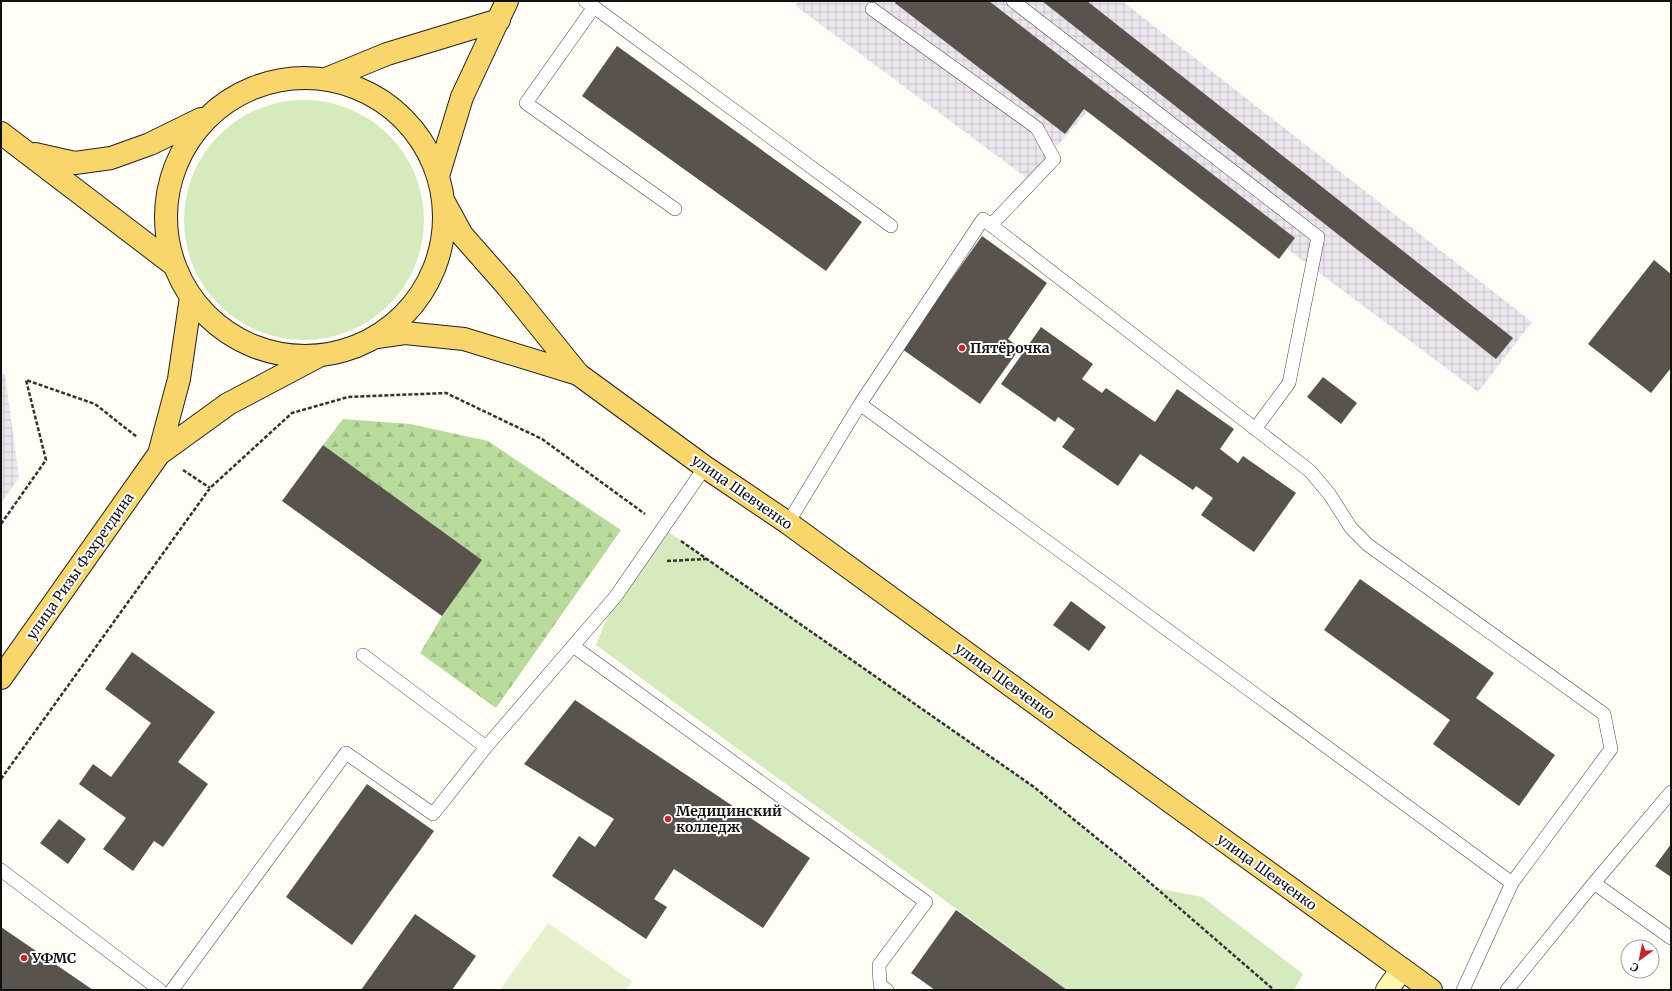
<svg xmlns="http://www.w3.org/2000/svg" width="1672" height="991" font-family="Merriweather,serif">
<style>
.industrial{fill:url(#industrial-grid)}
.grass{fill:#d5ebbd}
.forest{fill:url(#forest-firs)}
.pitch{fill:#e6f2cf}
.building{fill:#5a524d}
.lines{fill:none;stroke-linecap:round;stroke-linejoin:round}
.lane-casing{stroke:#444;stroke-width:14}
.secondary-casing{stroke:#333;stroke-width:24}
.primary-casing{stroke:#222;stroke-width:24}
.path{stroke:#333;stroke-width:2.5;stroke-dasharray:4 2;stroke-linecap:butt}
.lane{stroke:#fff;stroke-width:13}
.secondary{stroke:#fff6b0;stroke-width:22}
.primary{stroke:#f9d66b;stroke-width:22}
.poi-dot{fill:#c4262e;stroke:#fff;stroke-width:1.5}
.labels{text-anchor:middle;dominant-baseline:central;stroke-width:4;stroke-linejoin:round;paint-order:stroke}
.poi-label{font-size:14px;font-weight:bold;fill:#111;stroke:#fff;text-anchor:start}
.street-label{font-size:14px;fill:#111;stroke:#fff}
</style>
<defs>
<pattern id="industrial-grid" width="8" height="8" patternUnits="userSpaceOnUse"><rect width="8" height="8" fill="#eee6ef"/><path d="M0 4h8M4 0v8" fill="none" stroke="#cbc4cc"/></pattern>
<pattern id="forest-firs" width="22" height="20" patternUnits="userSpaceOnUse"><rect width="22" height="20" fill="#b9dc9c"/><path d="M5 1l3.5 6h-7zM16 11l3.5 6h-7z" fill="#9ebc85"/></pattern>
</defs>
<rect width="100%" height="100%" fill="#fffdf5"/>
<!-- industrial -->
<path class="industrial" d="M798 1H1122L1532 322 1478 392 1094 104 1028 179 796 6Z
M1 372 5 375 19 478 1 503Z"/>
<!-- grass -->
<path class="grass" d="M184 220a120 120 0 1 1 240 0a120 120 0 1 1-240 0Z
M663 528 1034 787 1240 961 1156 888 1202 897 1303 974 1294 990H1067L596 645 616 596Z"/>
<!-- forest -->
<path class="forest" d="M343 419 410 424 488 441 621 530 496 708 420 653 442 616 482 560 323 445Z"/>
<!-- pitch -->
<path class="pitch" d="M548 923 632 981 626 990H500Z"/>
<!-- building -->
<path class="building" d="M896 1H989L1295 238 1279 259 1084 109 1065 134 895 3Z
M1042 1H1087L1513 338 1496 359Z
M617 46 862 222 826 271 582 96Z
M982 236 1047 283 1008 339 1020 348 980 404 902 349Z
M1654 260 1671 274V368L1651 393 1588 344Z
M1041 327 1093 364 1082 379 1102 393 1106 388 1155 422 1177 389 1234 429 1220 449 1238 463 1243 456 1296 493 1254 552 1201 515 1213 498 1196 486 1193 490 1140 454 1118 486 1062 447 1075 429 1058 417 1055 422 1001 384Z
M1323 377 1357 403 1341 424 1307 397Z
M323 445 482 560 442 616 282 501Z
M1360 579 1494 673 1476 698 1555 755 1519 806 1433 744 1450 720 1324 630Z
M1071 601 1106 627 1089 651 1053 625Z
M132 652 215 712 178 762 208 784 163 847 154 841 133 871 103 849 126 818 79 784 93 764 111 777 151 723 105 689Z
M575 700 810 858 763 928 674 869 654 899 667 907 646 939 552 876 579 836 595 847 614 819 524 764Z
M367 784 434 831 352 945 286 897Z
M59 819 86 839 68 864 40 843Z
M1671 844V877L1655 866Z
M956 910 1067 990H935L911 973Z
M415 914 476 956 452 990H361Z
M1 927 93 990H1Z"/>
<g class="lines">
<defs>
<path id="lane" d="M585 1 594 7 526 103 675 209
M1013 1 1318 237 1289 383 1255 429
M594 7 891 226
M872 9 1037 128 1054 159 991 225
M860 404 1512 883 1463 990
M705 467 616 596 573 646 926 902 879 965 880 985 887 990
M788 523 860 404 983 219 1310 471 1330 495 1351 528 1368 545 1604 714 1611 749 1512 883
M363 655 486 747 573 646
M1 870 160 990
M1594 883 1671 938
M172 990 346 753 433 814 486 747
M1507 990 1594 883 1671 792"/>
<path id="secondary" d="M1387 990 1402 969"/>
<path id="primary" d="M166 217a139 139 0 1 1 278 0a139 139 0 1 1-278 0Z
M326 79 387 54 499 20
M1 133 174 265
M35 154 75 163 111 158 150 144 201 119
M438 176 462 97 507 1
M444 202 462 235 507 286 578 374 705 467 788 523 1175 805 1431 990
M377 337 405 333 464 339 578 374
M159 454 179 379 191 297
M1 678 159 454 228 404 317 357"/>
</defs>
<!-- lane casing -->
<use href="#lane" class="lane-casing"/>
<!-- secondary casing -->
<use href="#secondary" class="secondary-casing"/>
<!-- primary casing -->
<use href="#primary" class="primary-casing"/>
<!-- path -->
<path class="path" d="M183 470 210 488
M1 524 46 460 26 380 95 404 137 437
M681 541 1034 787 1126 862 1274 990
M667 561 706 559
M1 779 210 488 292 413 348 397 446 393 542 439 645 514"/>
<!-- lane -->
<use href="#lane" class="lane"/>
<!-- secondary -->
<use href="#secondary" class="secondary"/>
<!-- primary -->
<use href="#primary" class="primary"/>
</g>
<!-- markers -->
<g class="poi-dot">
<circle cx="962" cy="348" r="4"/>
<circle cx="668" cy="819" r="4"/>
<circle cx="24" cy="958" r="4"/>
</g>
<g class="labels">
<!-- poi labels -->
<g class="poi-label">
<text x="970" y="348">Пятёрочка</text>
<text x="676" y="811">Медицинский<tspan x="676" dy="16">колледж</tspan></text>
<text x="32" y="958">УФМС</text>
</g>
<!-- street labels -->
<g class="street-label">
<text transform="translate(742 492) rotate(35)">улица Шевченко</text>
<text transform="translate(80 566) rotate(-55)">улица Ризы Фахретдина</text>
<text transform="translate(1005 681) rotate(36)">улица Шевченко</text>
<text transform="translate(1267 872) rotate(36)">улица Шевченко</text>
</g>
</g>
<!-- border -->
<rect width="1672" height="991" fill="none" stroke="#111111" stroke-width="4"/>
<!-- north arrow -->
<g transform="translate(1640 959) rotate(213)"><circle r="19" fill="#ffffff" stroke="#a0a0a0"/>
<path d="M0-3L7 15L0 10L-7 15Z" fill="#c4262e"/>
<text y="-6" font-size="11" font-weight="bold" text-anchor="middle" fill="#111111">С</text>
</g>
</svg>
